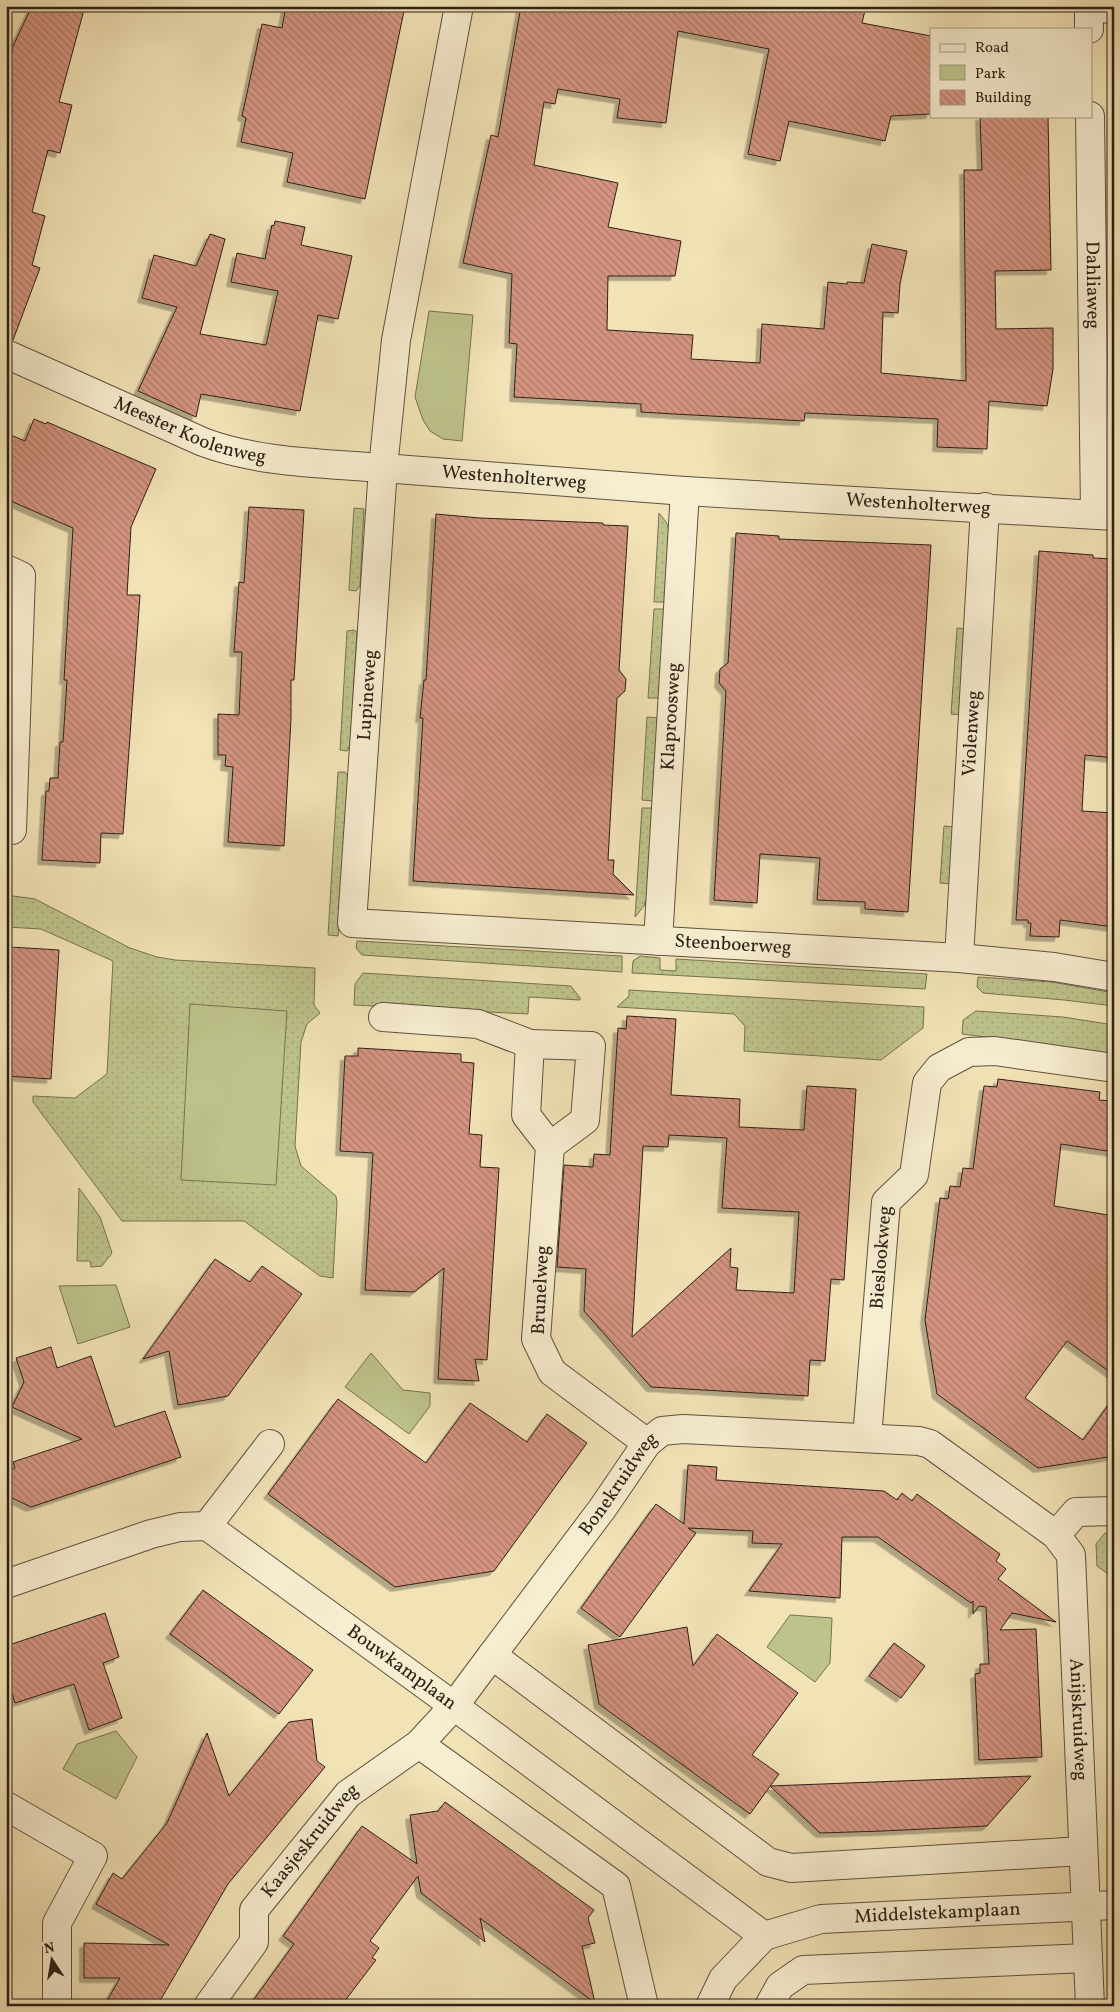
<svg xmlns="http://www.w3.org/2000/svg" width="1120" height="2012" font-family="Vollkorn,serif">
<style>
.grass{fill:url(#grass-dots);stroke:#757251}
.park{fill:#bec38b;stroke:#757251}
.building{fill:url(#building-back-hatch);stroke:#2c2017;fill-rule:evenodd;filter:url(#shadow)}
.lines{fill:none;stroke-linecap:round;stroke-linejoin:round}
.minor-casing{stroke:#5e513f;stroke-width:30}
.minor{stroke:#f7edd0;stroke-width:28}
.labels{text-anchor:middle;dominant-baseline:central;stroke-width:4;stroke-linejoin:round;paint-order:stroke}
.street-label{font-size:19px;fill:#2c2017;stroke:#f7edd0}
</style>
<defs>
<pattern id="grass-dots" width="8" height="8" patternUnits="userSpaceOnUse" patternTransform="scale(1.25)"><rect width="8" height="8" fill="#bec38b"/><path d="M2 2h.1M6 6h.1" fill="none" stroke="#a3a777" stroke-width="1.8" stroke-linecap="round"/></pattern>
<pattern id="building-back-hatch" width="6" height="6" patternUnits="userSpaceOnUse" patternTransform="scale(1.25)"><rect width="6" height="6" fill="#d49480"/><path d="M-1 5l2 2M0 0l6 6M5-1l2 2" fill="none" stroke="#ac7868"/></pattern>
<filter id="shadow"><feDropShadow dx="-4.5" dy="4.5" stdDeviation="0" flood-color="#0004"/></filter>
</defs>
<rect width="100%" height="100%" fill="#f2e3b6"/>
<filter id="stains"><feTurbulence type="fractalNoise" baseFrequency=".004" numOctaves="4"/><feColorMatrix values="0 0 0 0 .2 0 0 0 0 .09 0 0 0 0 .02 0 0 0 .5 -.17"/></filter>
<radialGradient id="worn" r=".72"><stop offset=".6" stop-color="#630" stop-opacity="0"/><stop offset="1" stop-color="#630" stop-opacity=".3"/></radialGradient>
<!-- grass -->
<path class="grass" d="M354 508 364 509 360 586 356 591 349 590Z
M659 513 666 522 669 529 666 602H654Z
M654 609H665L660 698H648Z
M957 628 968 629 963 715 951 714Z
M354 630 357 632 350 746 347 751 340 750 347 631Z
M647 717 659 718 654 801 642 800Z
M338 772H345L348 777 338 936 328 935Z
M642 808H653L648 893 644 906 635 917Z
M944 826 956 827 952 884 940 883Z
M6 895 35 899 130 948 157 957 175 960 315 968 314 1005 320 1013 307 1024 301 1042 295 1146 301 1166 336 1196 337 1203 333 1278 320 1276 244 1221H122L33 1102V1096L75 1098 107 1074 113 961 41 929 6 927Z
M357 941 622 956V972L362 955 356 948Z
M640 956 660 958V970L676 971V959L927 974 925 989 632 973 633 961Z
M363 973 571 986 580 998V1000L529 997 528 1014 354 1005 355 984Z
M978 977 1052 982 1114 993V1006L1064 1000 983 993 977 987Z
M629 990 924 1007 923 1028 881 1060 744 1051 745 1026 734 1014 617 1007 629 996Z
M976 1011 1063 1017 1114 1025V1054L962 1034 963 1020Z
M79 1188 100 1217 112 1253 102 1266 91 1267 90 1261H77Z
M1105 1533H1114V1553L1110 1558 1114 1561V1578L1097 1566 1096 1544Z"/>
<!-- park -->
<path class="park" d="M429 311 473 315 462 441 443 439 430 431 423 420 415 397Z
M190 1004 287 1011 276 1185 181 1180Z
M116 1285 130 1327 78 1344 59 1286Z
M371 1353 403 1390 430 1393V1406L409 1434 345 1387Z
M790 1615 832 1618 830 1663 815 1682 767 1647Z
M116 1731 137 1757 116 1799 63 1769 77 1744Z"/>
<!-- building -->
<path class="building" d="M32 6H85L59 102 72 105 60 153 48 150 32 212 45 216 32 265 40 268 13 340 6 339V84L13 46Z
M286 6H405L365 199 287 182 293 153 241 142 246 118 242 116 262 24 282 28Z
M521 6H866L862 23 931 36V114L891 116 885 141 789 121 780 161 748 154 769 49 678 31 666 123 617 118 620 99 558 89 555 104 544 102 534 165 618 183 608 227 681 241 675 276H608L607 330 693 335 691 359 760 363 762 324 824 329 828 282 847 284V282L864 283 872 244 907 251 900 284 898 313 883 312 881 373 966 381 964 170H982L980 116H1048L1051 270 995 271 996 329 1053 328V369L1047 406 989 401 987 449 937 447 938 419 805 413 804 421 674 414 641 412V404L514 397 517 344 509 343 512 274 463 263 491 135 498 137Z
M275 221 305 227 301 245 352 256 338 319 318 315 300 411 201 394 196 417 138 391 177 307 142 298 154 255 196 266 210 234 225 239 200 334 266 345 278 291 231 282 237 253 265 259 272 225 274 226Z
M34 419 46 424 47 422 156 469 131 527 127 595H140L123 834 101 833 100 863 42 860 46 791H49L50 778H58L60 742H63L67 680H64L73 528 6 499V433L25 441Z
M249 507 304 510 294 680H291V719L284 846 228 842 233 767 225 766 226 755H218V714L239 715 242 652H234L239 582 244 583Z
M436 514 480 518 603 523V525L628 526 619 670 626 679 625 691 617 698 608 860H614L613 874 634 895 413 881 423 718H420L424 680H426Z
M736 533 779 536V539L931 545 908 912 865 909V902L817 900 820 858 760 854 757 903 714 900 726 691 719 683 720 669 728 663Z
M1039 551 1093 555V558L1114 559V758L1085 755 1082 811 1114 813V927L1060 920 1059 937 1030 936 1031 923H1028V920H1016Z
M10 947 59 950 51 1079 6 1076V960H10Z
M627 1016 676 1019 671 1095 740 1099 739 1127 804 1130 807 1086 856 1089 844 1280 831 1279 825 1361 810 1360 808 1396 651 1387 584 1311 586 1269 557 1267 564 1165 593 1167 594 1154 610 1155 618 1028 626 1029ZM669 1135 727 1138 722 1208 799 1212 794 1293 736 1290 738 1268 730 1267 731 1248 632 1337 643 1146 668 1147Z
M358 1048 461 1054V1062L474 1063 469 1134 482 1135 480 1167 499 1168 487 1360 475 1359 479 1381 438 1379 444 1268 414 1292 365 1290 373 1153 340 1151 345 1056H358Z
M998 1079 1100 1092 1099 1100 1111 1101 1110 1113H1114V1152L1061 1144 1054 1206 1114 1216V1375L1067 1341 1025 1398 1083 1440 1114 1397V1456L1038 1468 937 1394 925 1320 940 1198 948 1199 950 1186 960 1187 963 1168 973 1169 984 1086 997 1087Z
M215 1259 250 1282 262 1266 302 1294 228 1396 178 1405 169 1351 143 1359Z
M51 1347 57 1368 91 1356 115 1427 165 1411 181 1457 31 1507 6 1495V1472L15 1468 13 1462 82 1439 12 1407 24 1382 16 1358Z
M338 1399 426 1463 470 1403 527 1442 547 1414 587 1443 494 1571 395 1587 268 1494Z
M688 1465 717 1467 716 1480 884 1491 897 1500 902 1493 912 1501 917 1494 1000 1554 996 1561 1006 1569 998 1579 1056 1622 1012 1613 1000 1630 1036 1629 1042 1757 979 1760 975 1674 980 1673V1664H989L986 1607 979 1606 973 1614V1601L971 1603 878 1537H842L840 1598 749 1591 782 1544 752 1543 753 1531 688 1528 696 1533 620 1637 581 1608 656 1504 684 1524Z
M203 1590 313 1670 279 1714 170 1634Z
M105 1613 119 1657 103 1663 122 1718 89 1730 74 1684 15 1703 12 1693 6 1695V1646Z
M687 1627 693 1666 717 1634 798 1693 752 1755 779 1774 750 1814 599 1704 588 1645Z
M894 1643 925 1666 901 1698 869 1676Z
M312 1719 317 1761 325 1767 228 1884 157 2006H104L120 1978H84V1943L169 1945 96 1904 113 1873 122 1879 167 1823 207 1733 229 1796 289 1722Z
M1031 1776 987 1826 883 1831 820 1833 770 1786Z
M445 1802 594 1910 588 1918 595 1943 582 1946 595 2003 480 1918 485 1942 421 1893 418 1876 370 1941 379 1948 372 1958 376 1960 341 2006H249L294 1944 283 1936 362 1826 417 1864 410 1815 438 1811Z"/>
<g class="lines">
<defs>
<g id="minor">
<path id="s1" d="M459 6 396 340 383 468 685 491 1114 516"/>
<path d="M1089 6V29"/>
<path d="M1094 6 1114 10"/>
<path id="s2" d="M1090 116 1095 514"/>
<path id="s3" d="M6 354 203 442C259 463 323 463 383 468L352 923 959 958 1054 967 1114 977"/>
<path d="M6 569 21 576 12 830"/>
<path id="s4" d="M658 941 685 491"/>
<path id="s5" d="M959 958 985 507"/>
<path d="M383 1017 478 1024 530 1044"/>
<path d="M550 1146 526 1115 530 1044 591 1046 585 1120 550 1146 536 1339 552 1372 647 1443"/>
<path id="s6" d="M867 1438 886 1202 914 1175 927 1083 939 1068 969 1052 995 1051 1114 1068"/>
<path d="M207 1526 270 1444"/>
<path d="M1056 1535 1076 1512 1114 1511"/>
<path id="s7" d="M6 1584 151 1534 180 1527 207 1526 454 1706 764 1936"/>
<path d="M492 1655 768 1862 791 1868 1083 1851"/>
<path d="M419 1744 616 1886 644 2006"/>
<path d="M6 1806 93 1856 57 1923V2006"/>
<path id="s8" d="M764 1936 821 1919 1114 1905"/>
<path id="s9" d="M208 2006 254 1942V1910L348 1794 419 1744 454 1706 492 1655 602 1509 647 1443 662 1431 683 1429 919 1441 930 1444 1056 1535 1071 1555 1090 2006"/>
<path d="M710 2006 723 1979 764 1936"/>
<path d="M769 2006 780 1986 803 1970 1088 1958"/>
</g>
</defs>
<!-- minor casing -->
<use href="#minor" class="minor-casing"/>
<!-- minor -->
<use href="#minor" class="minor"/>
</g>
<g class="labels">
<!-- street labels -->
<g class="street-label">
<text stroke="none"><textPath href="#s2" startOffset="169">Dahliaweg</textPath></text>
<text stroke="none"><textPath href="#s3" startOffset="200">Meester Koolenweg</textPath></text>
<text stroke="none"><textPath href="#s1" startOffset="600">Westenholterweg</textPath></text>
<text stroke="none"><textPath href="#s1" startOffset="1005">Westenholterweg</textPath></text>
<text transform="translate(368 695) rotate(-86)">Lupineweg</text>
<text stroke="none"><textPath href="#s4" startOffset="225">Klaproosweg</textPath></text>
<text stroke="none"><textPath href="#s5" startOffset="225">Violenweg</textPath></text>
<text stroke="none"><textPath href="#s3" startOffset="1236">Steenboerweg</textPath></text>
<text stroke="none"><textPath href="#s6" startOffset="181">Bieslookweg</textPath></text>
<text transform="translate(541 1290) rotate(-87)">Brunelweg</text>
<text stroke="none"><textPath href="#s9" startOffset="675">Bonekruidweg</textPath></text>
<text stroke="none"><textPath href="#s7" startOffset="451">Bouwkamplaan</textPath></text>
<text stroke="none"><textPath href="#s9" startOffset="1358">Anijskruidweg</textPath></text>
<text stroke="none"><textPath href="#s9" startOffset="200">Kaasjeskruidweg</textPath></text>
<text stroke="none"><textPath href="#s8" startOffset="176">Middelstekamplaan</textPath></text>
</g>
</g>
<!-- margin -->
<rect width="1120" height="2012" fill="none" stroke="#f2e3b6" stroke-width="25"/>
<rect x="8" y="8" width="1105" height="1997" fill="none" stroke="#2c2017" stroke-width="2.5"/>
<rect x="12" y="12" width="1095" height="1987" fill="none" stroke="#2c2017"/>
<!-- legend -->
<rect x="930" y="28" width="162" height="90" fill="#f7edd0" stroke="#a69b86"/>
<rect x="940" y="44" width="25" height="8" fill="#f7edd0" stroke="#a69b86"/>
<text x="975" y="52" font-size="15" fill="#2c2017">Road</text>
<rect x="940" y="65" width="25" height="15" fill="#bec38b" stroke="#a69b86"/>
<text x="975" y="78" font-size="15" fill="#2c2017">Park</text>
<rect x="940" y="90" width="25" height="15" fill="url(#building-back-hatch)" stroke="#a69b86"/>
<text x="975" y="102" font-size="15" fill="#2c2017">Building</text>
<!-- north arrow -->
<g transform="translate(52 1960) rotate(348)" stroke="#f7edd0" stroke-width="4" paint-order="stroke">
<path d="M0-4L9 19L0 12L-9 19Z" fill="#2c2017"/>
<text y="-8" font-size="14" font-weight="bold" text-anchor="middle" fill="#2c2017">N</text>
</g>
<rect width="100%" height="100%" filter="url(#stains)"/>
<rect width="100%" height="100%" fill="url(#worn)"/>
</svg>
